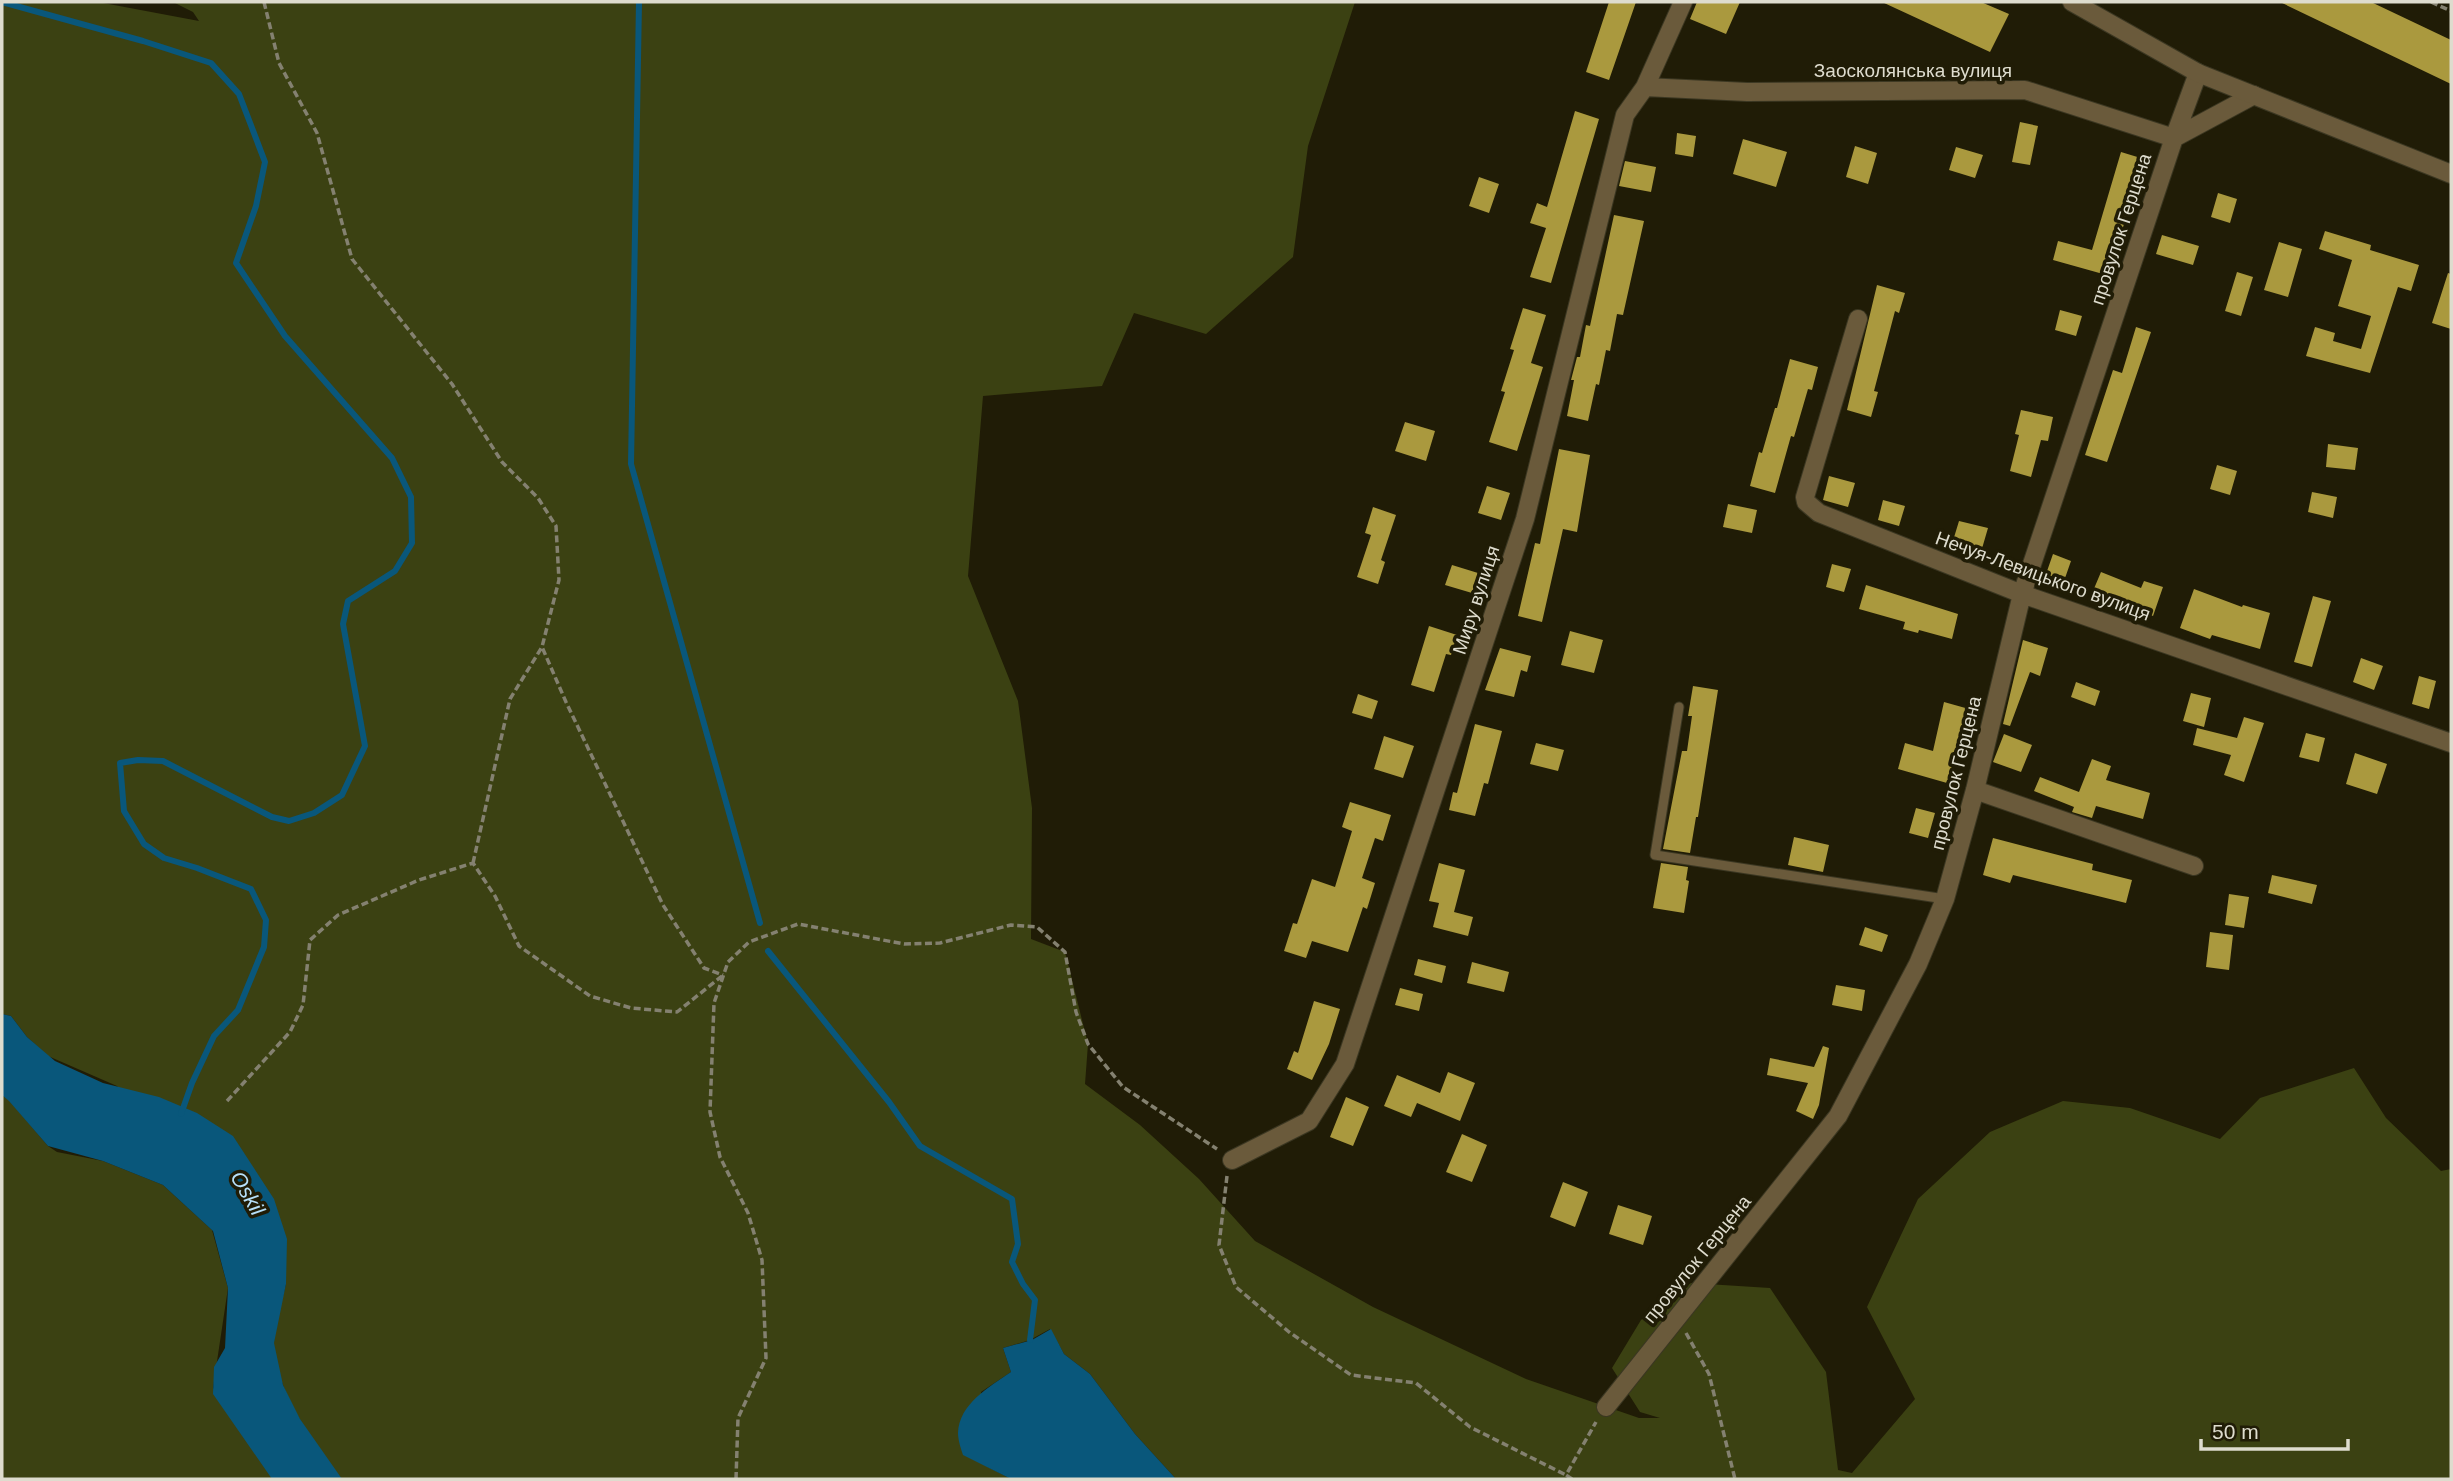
<svg xmlns="http://www.w3.org/2000/svg" width="2453" height="1481" font-family="Arial,sans-serif">
<style>
.green{fill:#3b4112}
.water{fill:#09577b}
.lines{fill:none;stroke-linecap:round;stroke-linejoin:round}
.stream{stroke:#09577b;stroke-width:6}
.building{fill:#aa993e}
.service-casing{stroke:#3b3722;stroke-width:11}
.minor-casing{stroke:#3b3722;stroke-width:20}
.tertiary-casing{stroke:#3b3722;stroke-width:20}
.path{stroke:#848170;stroke-width:3.5;stroke-dasharray:7 3.5;stroke-linecap:butt}
.service{stroke:#6a5a3b;stroke-width:9}
.minor{stroke:#6a5a3b;stroke-width:18}
.tertiary{stroke:#6a5a3b;stroke-width:18}
.labels{text-anchor:middle;dominant-baseline:central;stroke-width:7;stroke-linejoin:round;paint-order:stroke}
.street-label{font-size:19px;fill:#dedcce;stroke:#201c06}
.water-label{font-size:21px;font-style:italic;fill:#b6e0fa;stroke:#201c06}
</style>
<rect width="100%" height="100%" fill="#201c06"/>
<!-- green -->
<path class="green" d="M2 2H98L199 21 193 12 173 2H1355L1308 146 1293 257 1206 334 1134 313 1102 386 983 396 968 576 1018 701 1032 808 1031 939 1065 952 1088 1044 1085 1084 1140 1125 1199 1179 1255 1241 1373 1307 1526 1379 1639 1418H1660L1640 1412 1612 1368 1641 1320 1691 1283 1770 1288 1826 1372 1838 1470 1852 1473 1915 1399 1867 1307 1918 1199 1990 1132 2063 1101 2130 1108 2220 1139 2260 1098 2354 1068 2386 1118 2441 1171 2451 1169V1479H1176L1135 1434 1090 1374 1064 1354 1050 1329 1030 1340 1003 1348 1011 1372 981 1392 988 1467 1011 1479H342C315 1448 273 1385 274 1343 274 1324 282 1302 286 1284L117 1086 48 1056 27 1037 11 1016 2 1014Z
M2 1095 9 1100 48 1146 57 1152 103 1161 163 1185 212 1230 228 1288 213 1388 273 1479H2Z"/>
<!-- water -->
<path class="water" d="M2 1014 11 1016 27 1037 55 1061 103 1083 159 1097 197 1113 233 1136 274 1199 287 1239 286 1284 274 1343 283 1385 300 1419 342 1479H272L213 1394 214 1367 225 1348 228 1288 213 1231 163 1185 103 1161 48 1146 9 1101 2 1095Z
M1051 1329 1064 1354 1090 1374 1135 1434 1176 1479H1011L963 1455C961 1449 958 1440 958 1433 959 1404 989 1387 1011 1372L1003 1348 1032 1340Z"/>
<g class="lines">
<!-- stream -->
<path class="stream" d="M2 2 143 41 211 63 239 94 265 162 256 206 236 263 285 336 392 458 411 497 412 543 395 571 348 601 343 624 365 746 342 795 314 813 289 821 272 817 163 761 138 760 120 763 124 811 144 844 164 858 197 868 251 889 266 920 264 947 238 1010 214 1036 192 1083 181 1114
M639 2 631 464 760 923
M768 951 889 1102 920 1146 1012 1199 1018 1244 1012 1262 1023 1284 1035 1300 1030 1340"/>
</g>
<!-- building -->
<path class="building" d="M1609 2H1636L1609 80 1586 72Z
M1697 2H1740L1726 34 1690 19Z
M1882 2H1981L2009 14 1990 52Z
M2280 2H2371L2451 40V84Z
M1575 111 1599 119 1551 283 1530 277 1546 228 1530 223 1537 203 1547 207Z
M2020 122 2038 126 2030 165 2012 162Z
M1677 133 1696 136 1693 157 1675 154Z
M1743 139 1787 152 1776 187 1733 174Z
M1855 146 1877 153 1868 184 1846 177Z
M1956 147 1983 155 1975 178 1949 170Z
M2121 152 2144 159 2120 237 2113 235 2103 274 2053 260 2058 241 2092 250Z
M1625 161 1656 167 1651 192 1619 186Z
M1479 177 1499 184 1489 213 1469 206Z
M2218 193 2237 199 2230 223 2211 217Z
M1614 215 1644 221 1623 315 1617 314 1610 351 1606 350 1599 385 1596 384 1588 421 1567 416 1574 380H1571L1577 357H1580L1586 325 1590 326Z
M2325 231 2371 245 2370 250 2419 265 2411 291 2398 287 2370 373 2306 356 2315 327 2335 333 2333 341 2361 349 2371 316 2338 306 2352 260 2319 249Z
M2162 235 2199 246 2193 265 2156 254Z
M2279 242 2302 249 2288 297 2264 290Z
M2237 272 2253 277 2241 316 2225 311Z
M2448 273 2451 274V329L2432 323Z
M1877 285 1905 293 1899 313 1895 311 1874 391 1878 392 1871 417 1847 410Z
M1523 308 1546 315 1531 363 1543 367 1517 451 1489 442 1505 392 1501 391 1514 350 1510 349Z
M2060 310 2082 316 2076 336 2055 330Z
M2136 327 2151 332 2107 462 2085 455 2113 370 2122 373Z
M1790 359 1818 367 1812 390 1808 389 1794 437 1791 436 1775 493 1750 486 1759 452 1762 453 1775 408H1777Z
M2021 410 2053 417 2048 441 2041 440 2031 477 2010 471 2019 435 2015 434Z
M1405 422 1435 431 1426 461 1395 451Z
M2328 444 2358 448 2355 470 2326 467Z
M1559 449 1590 455 1577 532 1563 529 1542 622 1518 616 1535 543 1540 544Z
M2217 465 2237 471 2230 495 2210 489Z
M1829 476 1855 483 1848 507 1823 500Z
M1487 486 1510 493 1501 520 1478 513Z
M2312 492 2337 497 2333 518 2308 512Z
M1883 500 1905 506 1899 526 1878 520Z
M1728 504 1757 510 1752 533 1723 527Z
M1373 507 1396 515 1381 560 1385 562 1378 584 1357 577 1371 535 1365 533Z
M1959 521 1988 528 1981 552 1952 544Z
M2053 554 2071 561 2064 581 2046 574Z
M1832 564 1851 569 1844 592 1826 587Z
M1452 565 1478 573 1472 593 1445 585Z
M2101 572 2141 588 2144 581 2163 587 2153 616 2093 591Z
M1866 585 1958 614 1952 639 1919 630 1918 633 1903 629 1905 622 1859 609Z
M2194 589 2242 607 2243 605 2270 613 2260 649 2212 635 2210 639 2180 628Z
M2313 596 2331 601 2312 667 2294 662Z
M1429 626 1457 635 1451 655 1446 654 1434 692 1411 685Z
M1570 631 1603 640 1594 673 1561 665Z
M2023 640 2048 648 2040 676 2030 672 2010 726 2003 724Z
M1500 648 1531 656 1527 672 1521 670 1514 697 1485 690Z
M2361 658 2383 666 2374 690 2353 682Z
M2419 676 2436 681 2429 709 2412 704Z
M2076 682 2100 691 2095 706 2071 697Z
M1693 686 1718 690 1698 817H1696L1690 853 1663 849 1682 751H1687L1692 716H1688Z
M2191 693 2211 698 2204 727 2183 721Z
M1358 694 1378 701 1372 719 1352 713Z
M1944 702 1969 709 1947 783 1898 769 1905 743 1933 751Z
M2244 717 2264 723 2244 782 2224 775 2231 755 2193 745 2197 728 2237 738Z
M1475 724 1502 731 1488 784 1484 783 1475 816 1449 810 1453 792 1457 793Z
M2306 733 2325 738 2319 762 2299 757Z
M2004 734 2032 745 2021 772 1993 762Z
M1384 736 1414 746 1403 778 1374 769Z
M1536 743 1564 750 1558 771 1530 764Z
M2355 753 2387 764 2377 794 2346 784Z
M2092 759 2111 766 2106 780 2150 793 2143 819 2096 806 2092 818 2072 812 2074 807 2034 791 2040 777 2079 792Z
M1350 802 1391 815 1383 841 1375 838 1362 878 1375 883 1367 909 1363 907 1348 952 1312 941 1306 958 1284 951 1293 923 1297 924 1312 879 1335 887 1352 831 1342 827Z
M1916 808 1935 813 1928 838 1909 833Z
M1794 837 1829 845 1823 872 1788 865Z
M1993 838 2093 864 2092 870 2132 880 2126 903 2013 875 2010 883 1983 875Z
M1439 863 1465 870 1454 912 1473 917 1468 936 1433 927 1439 903 1429 901Z
M1661 863 1688 867 1686 880 1689 881 1684 913 1653 908Z
M2272 875 2317 885 2312 904 2268 893Z
M2229 894 2249 897 2244 928 2225 925Z
M1865 927 1888 935 1882 952 1859 945Z
M2210 932 2233 935 2229 970 2206 967Z
M1418 959 1446 966 1442 983 1414 975Z
M1472 962 1509 972 1504 992 1467 983Z
M1836 985 1865 990 1862 1011 1832 1005Z
M1400 988 1423 994 1419 1011 1395 1005Z
M1314 1001 1340 1009 1329 1044 1312 1080 1287 1069 1294 1051 1298 1053Z
M1823 1046 1829 1048 1819 1105 1813 1119 1796 1111 1808 1083 1767 1075 1770 1058 1814 1067Z
M1448 1072 1475 1083 1460 1121 1417 1103 1411 1117 1384 1106 1397 1075 1440 1093Z
M1346 1097 1369 1107 1353 1146 1330 1137Z
M1462 1134 1487 1145 1472 1182 1446 1172Z
M1563 1182 1588 1192 1575 1227 1550 1217Z
M1618 1205 1652 1216 1643 1245 1609 1234Z"/>
<g class="lines">
<defs>
<path id="service" d="M1679 707 1655 855 1945 899"/>
<path id="minor" d="M1645 87 1747 92 2025 90 2174 138 2254 95
M1858 319 1805 497 1806 502 1819 513 2022 594 2451 743
M1975 790 2194 866
M1232 1160 1309 1121 1345 1064 1525 519 1625 115 1645 87 1683 2
M1606 1407 1838 1116 1918 964 1945 899 1975 790 2022 594 2174 138 2198 73"/>
<path id="tertiary" d="M2072 2 2198 73 2451 174"/>
</defs>
<!-- service casing -->
<use href="#service" class="service-casing"/>
<!-- minor casing -->
<use href="#minor" class="minor-casing"/>
<!-- tertiary casing -->
<use href="#tertiary" class="tertiary-casing"/>
<!-- path -->
<path class="path" d="M264 2 279 63 317 133 352 259 452 384 502 462 538 498 556 526 559 580 542 647 566 702 663 905 704 968 723 975
M2431 2 2451 11
M473 863 510 699 542 647
M227 1101 290 1032 303 1005 310 940 338 915 419 880 473 863 495 896 519 946 590 996 631 1008 677 1012 722 976
M1227 1176 1219 1245 1236 1287 1289 1332 1351 1375 1416 1383 1470 1427 1566 1475
M1686 1333 1709 1374 1735 1479
M736 1479 738 1418 766 1358 762 1260 748 1213 720 1157 710 1112 714 1003 728 962 749 942 798 924 904 944 940 943 1011 925 1037 927 1065 952 1076 1012 1088 1044 1123 1087 1217 1149
M1572 1479 1566 1475 1596 1422"/>
<!-- service -->
<use href="#service" class="service"/>
<!-- minor -->
<use href="#minor" class="minor"/>
<!-- tertiary -->
<use href="#tertiary" class="tertiary"/>
</g>
<g class="labels">
<!-- street labels -->
<g class="street-label">
<text x="1913" y="70">Заосколянська вулиця</text>
<text transform="translate(2121 229) rotate(-72)">провулок Герцена</text>
<text transform="translate(2043 576) rotate(20)">Нечуя-Левицького вулиця</text>
<text transform="translate(1476 600) rotate(-72)">Миру вулиця</text>
<text transform="translate(1956 773) rotate(-76)">провулок Герцена</text>
<text transform="translate(1697 1259) rotate(-51)">провулок Герцена</text>
</g>
<!-- water labels -->
<g class="water-label">
<text transform="translate(248 1193) rotate(60)">Oskil</text>
</g>
</g>
<!-- border -->
<rect width="2453" height="1481" fill="none" stroke="#dedcce" stroke-width="7"/>
<!-- scale -->
<path d="M2201 1439v10h147v-10" fill="none" stroke="#dedcce" stroke-width="3.5"/>
<text x="2212" y="1439" font-size="21" fill="#dedcce" stroke="#201c06" stroke-width="5" paint-order="stroke">50 m</text>
</svg>
